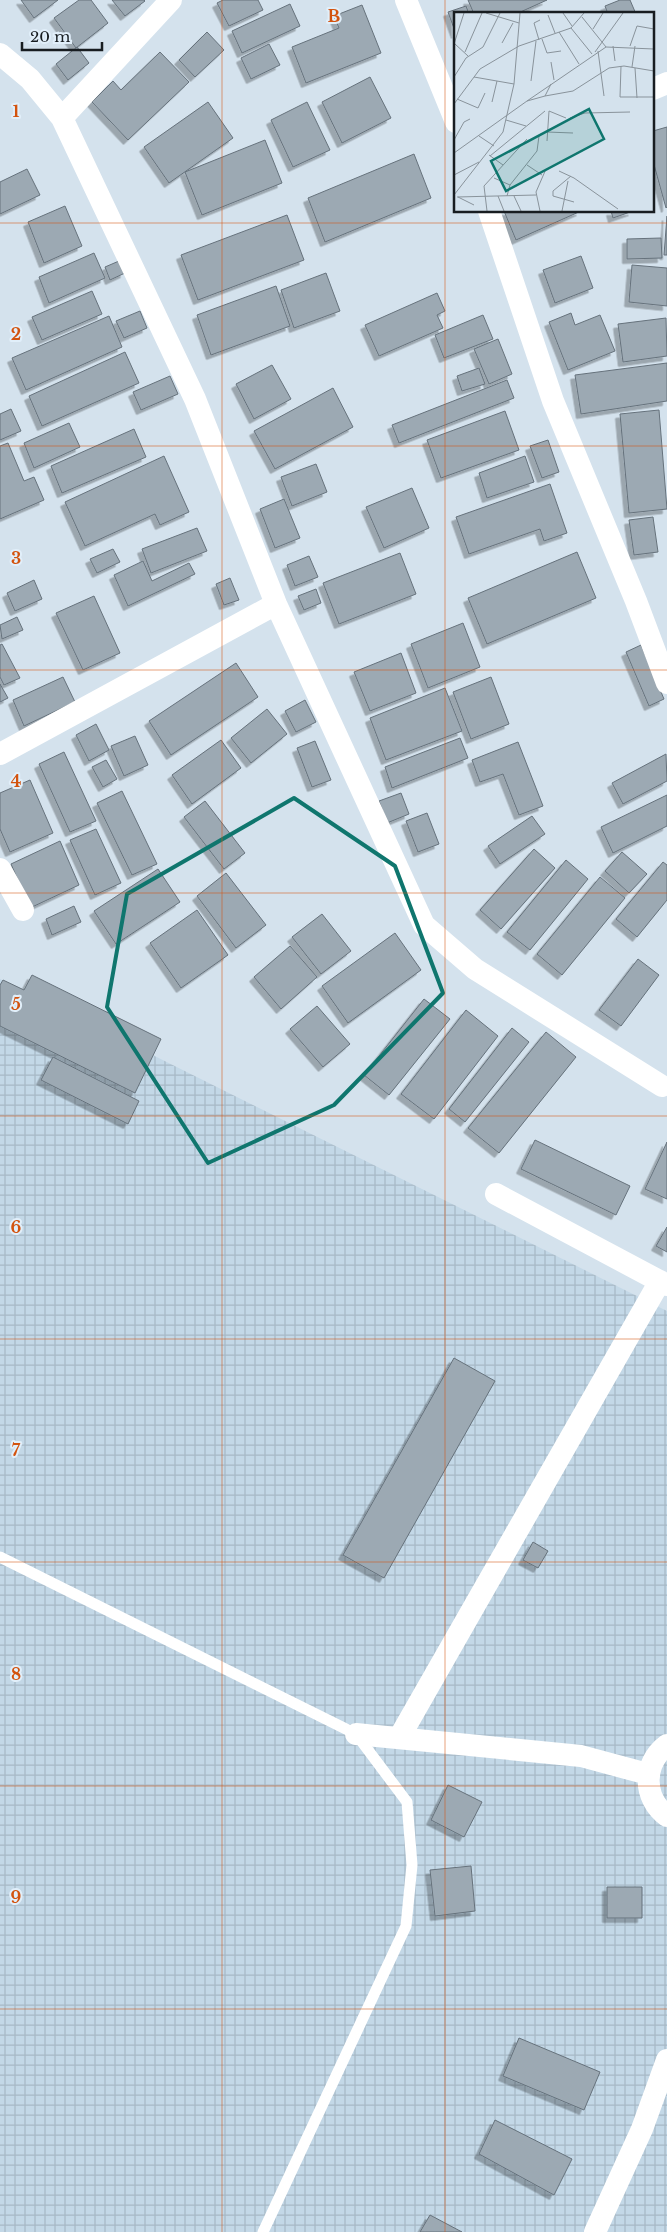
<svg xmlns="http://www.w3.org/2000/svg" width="667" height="2232" font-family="'Libre Baskerville',serif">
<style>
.industrial{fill:url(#industrial-grid)}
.building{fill:#9ca9b3;stroke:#66727c;filter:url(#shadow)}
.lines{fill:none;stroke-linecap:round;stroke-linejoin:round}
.service{stroke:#fff;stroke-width:11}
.minor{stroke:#fff;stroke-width:22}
.marked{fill:none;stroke:#0f766e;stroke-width:4;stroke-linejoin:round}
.grid{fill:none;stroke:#d3530e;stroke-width:1;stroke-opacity:0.55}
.inset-road{fill:none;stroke:#89939b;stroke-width:1}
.view{fill:#0f766e;fill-opacity:0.15;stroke:#0f766e;stroke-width:2.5}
.inset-edge{fill:none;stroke:#181d21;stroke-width:2.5}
.grid-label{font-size:16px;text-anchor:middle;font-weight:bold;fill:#d3530e;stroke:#e1effa;stroke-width:4;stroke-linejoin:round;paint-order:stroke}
</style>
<defs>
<pattern id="industrial-grid" width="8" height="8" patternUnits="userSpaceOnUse" patternTransform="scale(1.25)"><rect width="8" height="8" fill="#c3d8e7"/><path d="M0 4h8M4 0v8" fill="none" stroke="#a7b9c6"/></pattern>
<filter id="shadow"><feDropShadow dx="-4.5" dy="4.5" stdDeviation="0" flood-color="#0004"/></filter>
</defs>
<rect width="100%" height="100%" fill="#d4e2ed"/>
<!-- industrial -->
<path class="industrial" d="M0 979 667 1311V2232H0Z"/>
<!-- building -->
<path class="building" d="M21 0H58L34 18Z
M79 0H91L108 23 76 48 54 18Z
M112 0H144L145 1 125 16Z
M223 0H258L263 10 229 26 217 3Z
M468 0H547L516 14H474Z
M620 0H630L636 14H608L605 6Z
M290 4 300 26 242 53 232 31Z
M362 5 381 53 306 83 292 47 339 28 334 16Z
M466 6 469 14H456V34L448 12Z
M207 32 224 50 195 77 179 60Z
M269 44 280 65 251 79 241 58Z
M77 47 89 63 68 80 56 64Z
M160 52 189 82 128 140 92 102 113 81 121 90Z
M370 77 391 118 342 143 322 102Z
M208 102 233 138 169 183 144 147Z
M307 102 330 150 293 167 271 120Z
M667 127V207L666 208 653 161V131Z
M265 140 282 183 202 215 185 172Z
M414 154 431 198 325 242 308 198Z
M27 169 40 195 0 214V182Z
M65 206 82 246 44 263 28 222Z
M504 211H581L516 240Z
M611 211H633L613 218Z
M287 215 304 260 198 300 181 255Z
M667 216V255H664Z
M661 238 662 258 627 259V239Z
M94 253 105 278 49 303 39 277Z
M581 256 593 288 555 303 543 270Z
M119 261 125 273 110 280 105 267Z
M632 265 667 268V306L629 302Z
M326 273 340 311 294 328 281 290Z
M276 286 290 326 211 355 197 315Z
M92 291 102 314 42 340 32 317Z
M437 293 445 311 437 315 443 328 379 356 365 325Z
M140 311 147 328 124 338 116 321Z
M571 313 575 325 600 315 615 351 568 370 549 322Z
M483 315 493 339 444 358 435 335Z
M109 316 122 347 26 390 12 358Z
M666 318 667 356 623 362 618 324Z
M498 339 512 374 489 384 474 349Z
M125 352 139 383 42 426 29 396Z
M667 363V401L581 414 575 375Z
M272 365 291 399 254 419 236 384Z
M479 368 485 384 462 391 457 376Z
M170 376 178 394 141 410 133 392Z
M507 380 514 398 399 443 392 425Z
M333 388 353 427 275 469 254 431Z
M11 409 21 431 0 440V414Z
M659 410 667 509 629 513 620 414Z
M505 411 519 450 441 478 427 440Z
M69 423 80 447 34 468 24 443Z
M134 429 146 457 62 493 51 466Z
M548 440 559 472 542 478 530 446Z
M8 443 24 481 34 477 44 500 0 519V446Z
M164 456 189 512 160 525 155 514 85 546 65 502Z
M525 456 534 482 487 498 479 473Z
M316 464 327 492 292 506 281 477Z
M550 484 567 533 544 541 540 529 469 554 456 517Z
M412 488 429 528 384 548 366 507Z
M284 499 300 538 275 548 260 509Z
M653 517 658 552 634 555 629 520Z
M197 528 207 551 151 573 142 549Z
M113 549 120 562 97 573 90 559Z
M577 552 596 598 487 644 468 598Z
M400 553 416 594 339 624 323 583Z
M309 556 318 577 295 586 287 565Z
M143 561 152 581 189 563 195 574 128 606 114 575Z
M230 578 239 600 224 605 216 584Z
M34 580 42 599 15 611 7 593Z
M316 589 321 603 304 610 298 596Z
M94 596 120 653 83 670 56 613Z
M17 617 23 630 2 639 0 625Z
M463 623 480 667 428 688 411 644Z
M2 644 20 678 4 685 0 677V645Z
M641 645 664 699 649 706 626 652Z
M401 653 416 693 370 711 354 672Z
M236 663 258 697 171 755 149 721Z
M63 677 75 702 24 726 13 700Z
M491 677 509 724 471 739 453 692Z
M0 684 8 698 0 702Z
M445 688 462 731 386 760 370 718Z
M305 700 316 722 296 732 285 711Z
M267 709 287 734 251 763 231 738Z
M96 724 109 750 89 761 76 735Z
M135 736 148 765 124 776 111 746Z
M460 738 468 758 392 788 385 767Z
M221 740 241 768 192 804 172 775Z
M315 741 331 780 312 787 297 748Z
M518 742 543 806 519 815 503 774 480 782 472 760Z
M64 752 96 821 70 832 39 764Z
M666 754 667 781 623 804 612 783Z
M106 760 117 779 103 787 92 767Z
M30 780 53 833 10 852 0 829V793Z
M122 791 157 864 132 875 97 803Z
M401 793 409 814 387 823 379 801Z
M667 795V826L613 853 601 827Z
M205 801 245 853 224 869 184 817Z
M427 813 439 844 418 852 406 821Z
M532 816 545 834 500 864 488 846Z
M96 829 121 883 95 895 70 840Z
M60 841 79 885 30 908 11 864Z
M534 849 555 868 501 929 480 910Z
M622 852 647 874 629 893 605 871Z
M566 860 588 879 530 950 507 932Z
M663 862 667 865V900L637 937 616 919Z
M158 869 180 902 116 944 94 911Z
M226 873 266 925 236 948 197 896Z
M600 877 625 898 562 975 537 954Z
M74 906 81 922 52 935 46 919Z
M197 910 228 955 181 988 150 943Z
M322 914 351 951 321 974 292 937Z
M395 933 421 970 348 1023 322 986Z
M290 946 317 977 281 1009 254 977Z
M638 959 659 975 621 1026 599 1010Z
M32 975 161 1039 135 1093 0 1026V985L3 980 24 990Z
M424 999 450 1019 389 1095 364 1075Z
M317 1006 350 1044 323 1067 290 1029Z
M466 1010 498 1036 434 1119 401 1094Z
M512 1028 529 1042 465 1122 449 1109Z
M546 1032 576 1057 499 1153 468 1128Z
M53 1057 139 1101 128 1124 41 1080Z
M535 1140 630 1186 616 1215 521 1169Z
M667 1142V1199L645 1189Z
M667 1227V1252L656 1246Z
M454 1358 495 1381 384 1578 343 1555Z
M533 1542 548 1551 538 1568 523 1560Z
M448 1785 482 1802 464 1837 431 1820Z
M471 1866 475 1911 435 1916 430 1870Z
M607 1887H642V1918H607Z
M519 2038 600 2072 584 2110 503 2076Z
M495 2120 572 2159 554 2195 479 2154Z
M430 2215 462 2232H420Z"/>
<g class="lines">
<!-- service -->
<path class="service" d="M0 1557 356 1734 407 1802 412 1865 406 1926 263 2232"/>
<!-- minor -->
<path class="minor" d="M406 0 456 122
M0 54 30 79 62 118 195 399 276 604 424 925 475 969 662 1086
M653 89 667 83
M62 118 171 0
M489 211 553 401 636 601 667 683
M0 754 276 604
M0 869 23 910
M496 1194 667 1285
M356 1734 581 1756 648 1774
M399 1738 660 1281
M667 1745C642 1764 643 1798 667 1816
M595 2232 642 2129 667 2060"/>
</g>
<!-- marked area -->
<path class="marked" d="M294 798 395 866 443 993 334 1105 208 1163 107 1007 127 894Z"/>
<!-- grid -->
<path class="grid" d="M222 0V2232M445 0V2232M0 223H667M0 446H667M0 670H667M0 893H667M0 1116H667M0 1339H667M0 1562H667M0 1786H667M0 2009H667"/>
<!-- overview -->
<g transform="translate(454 12)">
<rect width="200" height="200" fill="#d4e2ed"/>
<path class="inset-road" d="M32 1 65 11M109 1 118 14M94 3 101 21M128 5 152 35M117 16 138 42M139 17 149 1M105 20 125 52M88 27 93 41 107 39M85 28 80 11 86 8M48 31 59 11M0 32 10 1M1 32 14 44M159 34 161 49M176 34 183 14 200 17M144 39 150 84M11 40 28 1M141 40 169 1M97 50 100 68M167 54 166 85H200M178 55 181 34M181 56 183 86M0 65 12 46 29 35 46 1M20 65 60 72M77 69 82 29M91 84 119 79 155 56 170 54 200 59M3 87 24 96 31 81M73 89 152 35 200 37M38 90 43 69M0 92 26 57 65 34 117 16 130 1M116 106 131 101 176 100M52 108 72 114M93 120 119 121M25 124 40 134M0 128 10 110 16 107M93 129 95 99 112 106M0 141 73 89 91 84 97 72M35 143 49 153M36 144 91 99M73 153 88 163M105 159 120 166 164 197M0 163 25 150M117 164 99 179V184L120 190M40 166 56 173M0 183 49 120 60 72 66 1M44 184 50 199M53 184 56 173 83 139 85 124M60 184 67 199M3 185 82 183M4 185 20 193M33 199 30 174 73 127M86 199 82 180 92 157M108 199 114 169"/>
<path class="view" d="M135 97 150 127 52 179 37 149Z"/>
<rect width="200" height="200" class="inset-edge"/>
</g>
<g class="grid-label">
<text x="334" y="22">B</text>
<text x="16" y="117">1</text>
<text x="16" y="340">2</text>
<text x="16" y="564">3</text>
<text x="16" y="787">4</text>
<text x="16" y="1010">5</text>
<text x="16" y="1233">6</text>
<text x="16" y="1456">7</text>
<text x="16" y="1680">8</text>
<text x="16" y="1903">9</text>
</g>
<!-- scale -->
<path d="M22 42v8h80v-8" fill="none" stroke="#181d21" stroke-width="2.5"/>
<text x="30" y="42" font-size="15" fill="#181d21" stroke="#e1effa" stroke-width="4" paint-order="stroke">20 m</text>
</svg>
